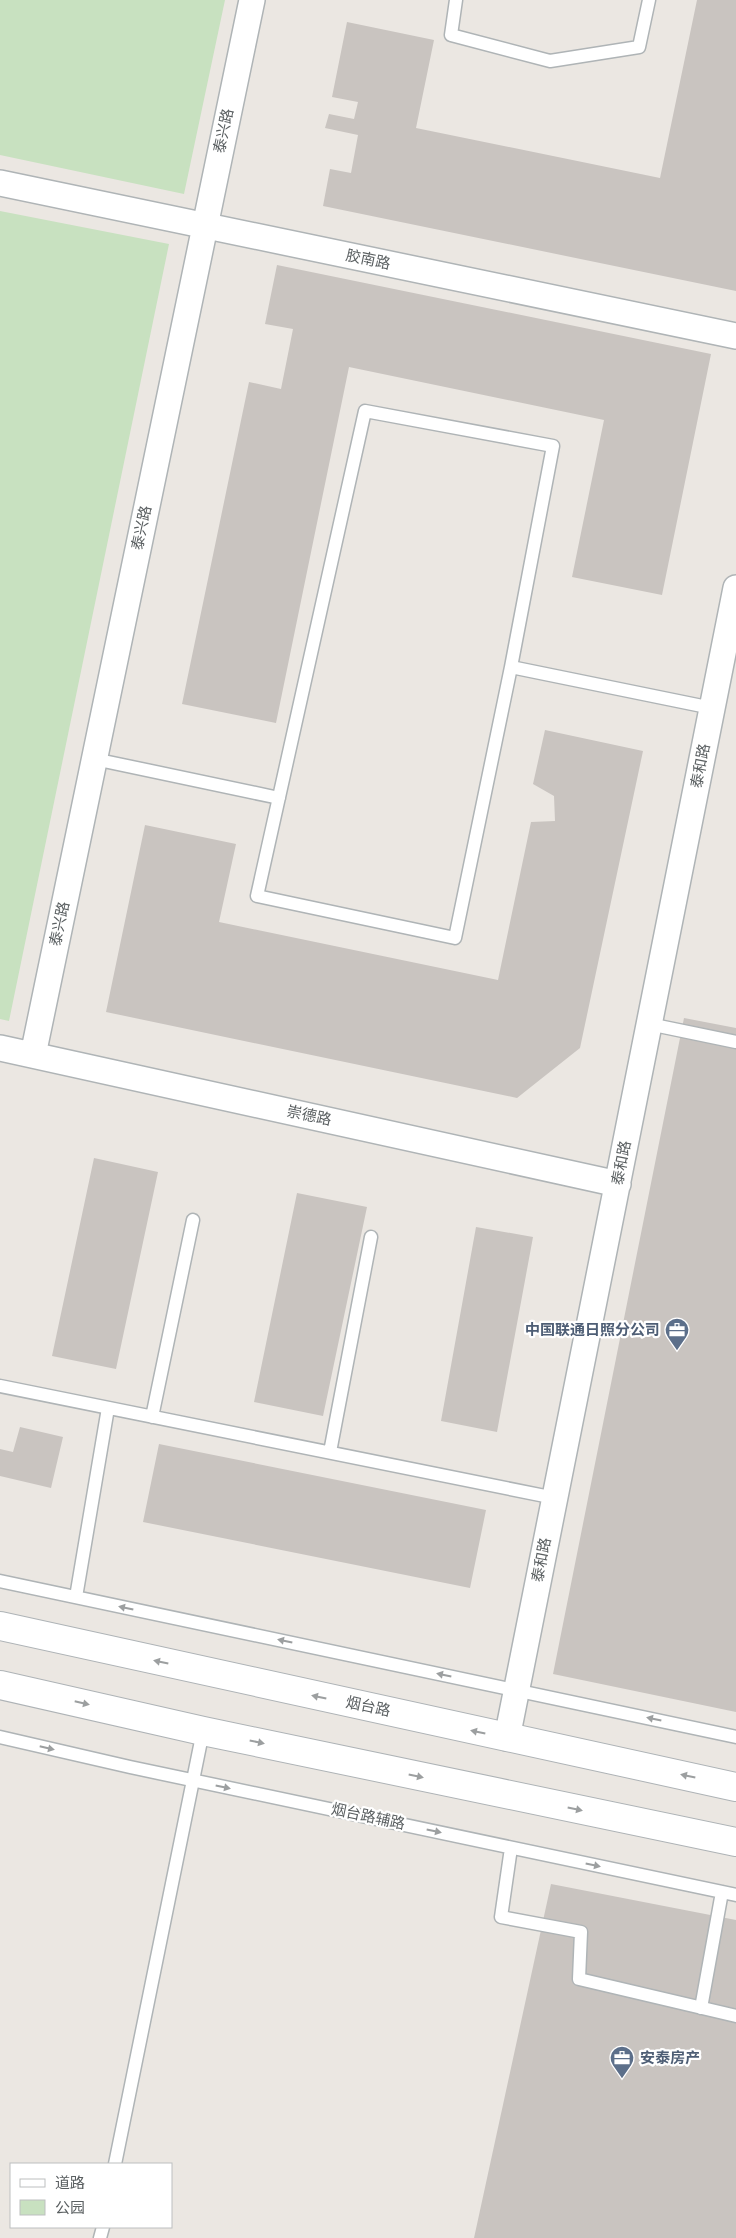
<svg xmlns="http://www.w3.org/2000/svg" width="736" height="2238" font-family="'Source Sans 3','Noto Sans SC',sans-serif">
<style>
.green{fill:#c8e1c0}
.building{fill:#c9c4c0}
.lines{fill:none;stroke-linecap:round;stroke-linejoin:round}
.service-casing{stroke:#afb4b6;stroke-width:15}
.minor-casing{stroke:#afb4b6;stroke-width:28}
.secondary-casing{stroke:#aeb3b6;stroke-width:30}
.service{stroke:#fff;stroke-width:12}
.minor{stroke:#fff;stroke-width:25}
.secondary{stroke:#fff;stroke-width:28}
.oneway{fill:#9c9fa0}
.labels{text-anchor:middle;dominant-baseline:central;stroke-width:4.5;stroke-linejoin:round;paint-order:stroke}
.street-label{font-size:15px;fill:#5a5f61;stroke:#fff}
.service-label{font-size:15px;font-weight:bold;fill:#4e5e75;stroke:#fff;text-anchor:end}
</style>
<rect width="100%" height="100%" fill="#ebe7e2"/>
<!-- green -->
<path class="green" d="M0 0H225L184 194 0 155Z
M0 211 169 244 9 1021 0 1019Z"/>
<!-- building -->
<path class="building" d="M697 0H736V291L323 206 330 169 351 173 358 135 325 128 329 114 354 119 358 102 332 97 347 22 434 40 416 128 660 178Z
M277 265 711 354 662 595 572 577 604 420 349 367 276 723 182 704 249 382 281 389 293 329 265 324Z
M545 730 643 751 580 1048 517 1098 106 1012 145 825 236 844 219 922 498 980 531 822 555 821 554 796 533 784Z
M684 1018 736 1028V1712L553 1674Z
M94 1158 158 1172 116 1369 52 1356Z
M297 1193 367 1207 323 1416 254 1402Z
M476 1227 533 1237 497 1432 441 1421Z
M20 1427 63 1437 51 1488 0 1476V1449L13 1452Z
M159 1444 486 1510 470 1588 143 1522Z
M551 1884 736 1920V2238H474Z"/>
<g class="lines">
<defs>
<path id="service" d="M456 0 451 35 550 61 639 47 649 0
M511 667 553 446 365 411 257 896 455 938 511 667 712 708
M94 759 279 798
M649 1024 736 1042
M0 1386 555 1498
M152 1417 193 1220
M330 1452 371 1237
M0 1581 736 1737
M76 1597 108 1408
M0 1737 130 1767 736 1895
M511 1848 501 1917 581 1932 579 1979 736 2016
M701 2008 722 1892
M115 2164 203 1731
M100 2238 103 2227"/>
<path id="minor" d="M0 183 736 336
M0 1048 618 1184
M33 1055 252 0
M507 1738 736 588"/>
<path id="secondary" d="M0 1626 736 1787
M0 1685 203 1731 736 1842"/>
</defs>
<!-- service casing -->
<use href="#service" class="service-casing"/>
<!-- minor casing -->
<use href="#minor" class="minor-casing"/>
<!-- secondary casing -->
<use href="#secondary" class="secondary-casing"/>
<!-- service -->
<use href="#service" class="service"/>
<!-- minor -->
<use href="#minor" class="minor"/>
<!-- secondary -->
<use href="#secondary" class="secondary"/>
</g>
<!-- one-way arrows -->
<defs><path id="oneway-solid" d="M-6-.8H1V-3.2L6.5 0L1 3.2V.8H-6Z" transform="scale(1.25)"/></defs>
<g class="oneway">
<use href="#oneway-solid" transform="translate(126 1608) rotate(-168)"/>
<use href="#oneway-solid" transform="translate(285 1641) rotate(-168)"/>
<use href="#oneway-solid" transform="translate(161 1662) rotate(-168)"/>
<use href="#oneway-solid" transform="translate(444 1675) rotate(-168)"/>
<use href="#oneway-solid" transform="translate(319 1697) rotate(-168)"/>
<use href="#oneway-solid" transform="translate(82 1703) rotate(13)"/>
<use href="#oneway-solid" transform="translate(654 1719) rotate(-168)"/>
<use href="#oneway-solid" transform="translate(478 1732) rotate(-168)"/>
<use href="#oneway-solid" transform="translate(257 1742) rotate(12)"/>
<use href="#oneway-solid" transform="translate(47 1748) rotate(13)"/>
<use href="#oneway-solid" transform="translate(416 1776) rotate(12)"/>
<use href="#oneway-solid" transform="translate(688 1776) rotate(-168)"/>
<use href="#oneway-solid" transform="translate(223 1787) rotate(12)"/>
<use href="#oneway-solid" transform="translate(575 1809) rotate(12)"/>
<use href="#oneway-solid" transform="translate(434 1831) rotate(12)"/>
<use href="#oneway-solid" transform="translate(593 1865) rotate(12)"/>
</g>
<!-- icons -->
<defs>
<symbol id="office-pin" viewBox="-11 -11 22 30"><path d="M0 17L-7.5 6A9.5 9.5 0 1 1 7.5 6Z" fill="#5c6f8a" stroke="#fff"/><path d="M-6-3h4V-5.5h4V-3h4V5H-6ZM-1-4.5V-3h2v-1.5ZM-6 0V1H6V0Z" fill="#fff"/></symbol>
</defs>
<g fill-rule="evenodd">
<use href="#office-pin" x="663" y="1316" width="28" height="38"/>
<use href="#office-pin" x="608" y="2044" width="28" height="38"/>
</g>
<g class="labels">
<!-- street labels -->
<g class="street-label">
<text transform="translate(224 131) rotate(-78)">泰兴路</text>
<text transform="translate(368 260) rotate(12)">胶南路</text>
<text transform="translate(142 528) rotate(-78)">泰兴路</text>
<text transform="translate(701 766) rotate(-79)">泰和路</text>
<text transform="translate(60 924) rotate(-78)">泰兴路</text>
<text transform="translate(309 1116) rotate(12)">崇德路</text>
<text transform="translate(622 1163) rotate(-79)">泰和路</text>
<text transform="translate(542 1560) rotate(-79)">泰和路</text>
<text transform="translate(368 1707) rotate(12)">烟台路</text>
<text transform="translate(368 1817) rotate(12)">烟台路辅路</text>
</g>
<!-- service labels -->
<g class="service-label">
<text x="660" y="1330">中国联通日照分公司</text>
<text x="640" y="2058" text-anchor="start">安泰房产</text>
</g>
</g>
<!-- legend -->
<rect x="10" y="2163" width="162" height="65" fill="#ffffff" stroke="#bdbfc0"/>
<rect x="20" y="2179" width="25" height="8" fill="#ffffff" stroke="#bdbfc0"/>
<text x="55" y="2188" font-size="15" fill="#5a5f61">道路</text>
<rect x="20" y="2200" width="25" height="15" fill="#c8e1c0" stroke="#bdbfc0"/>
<text x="55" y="2213" font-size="15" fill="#5a5f61">公园</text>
</svg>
